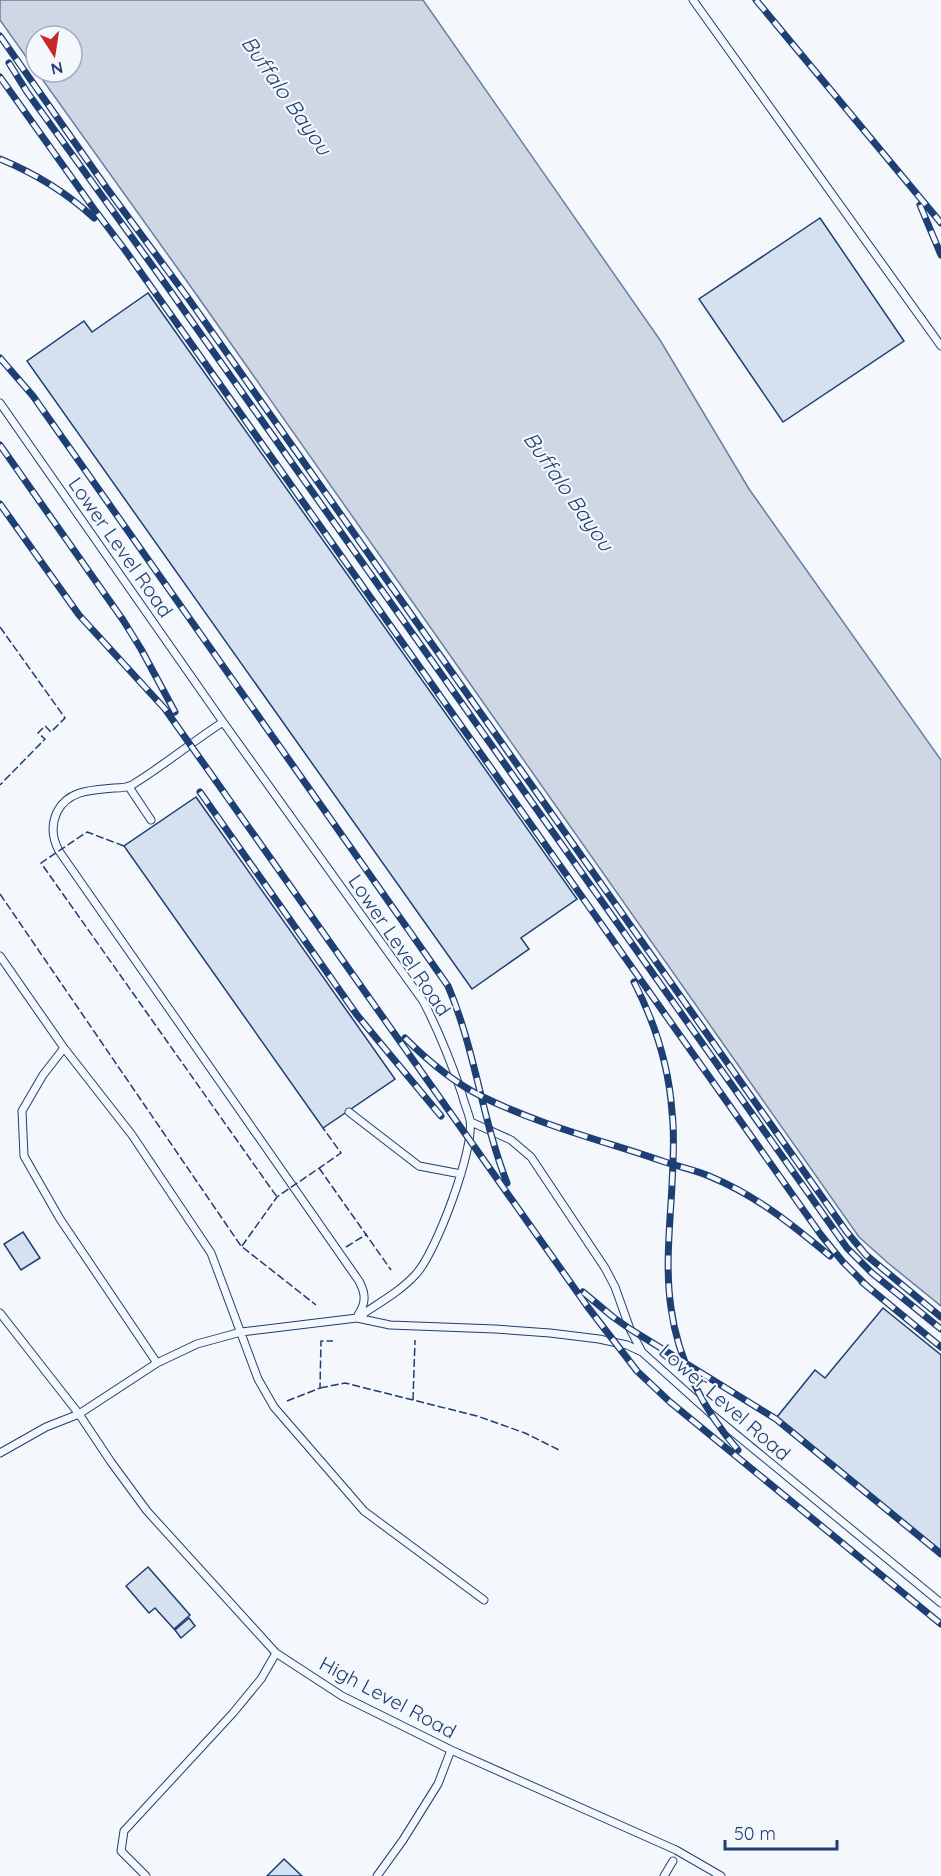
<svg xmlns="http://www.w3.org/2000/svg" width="941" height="1876" font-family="Quicksand,sans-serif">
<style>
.water{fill:#cfd7e4;stroke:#687fa3;stroke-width:1.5}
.building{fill:#d5e0f0;stroke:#1d3f73;stroke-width:1.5}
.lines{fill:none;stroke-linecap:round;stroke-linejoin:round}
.service-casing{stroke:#1d3f73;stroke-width:9}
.service{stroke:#f4f7fb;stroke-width:7}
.rail-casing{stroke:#1d3f73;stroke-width:7}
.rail{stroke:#f4f7fb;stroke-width:4.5;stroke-dasharray:14;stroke-linecap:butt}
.fence{stroke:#1d3f73;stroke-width:1.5;stroke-dasharray:8 3;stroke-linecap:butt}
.labels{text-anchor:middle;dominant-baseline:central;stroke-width:4.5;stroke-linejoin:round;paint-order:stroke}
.street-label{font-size:20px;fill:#1d3f73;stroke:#f4f7fb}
.water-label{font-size:21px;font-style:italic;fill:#1d3f73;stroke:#f4f7fb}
</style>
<rect width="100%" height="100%" fill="#f4f7fb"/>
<!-- water -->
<path class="water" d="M0 0H423L660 340 749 489 941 760V1306L888 1263 859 1237 196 294 37 72H72V36H36V71L0 20Z"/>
<!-- building -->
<path class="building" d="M820 218 904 341 783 422 699 299Z
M148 293 577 899 521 938 529 949 472 989 27 361 84 321 92 332Z
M196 797 395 1079 323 1128 124 846Z
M23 1232 40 1258 21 1270 4 1244Z
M883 1308 941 1355V1551L777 1417 815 1370 825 1378Z
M148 1567 190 1615 174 1629 155 1608 149 1613 126 1586Z
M189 1618 195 1626 181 1638 175 1630Z
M284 1859 302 1876H267Z"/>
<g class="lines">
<defs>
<path id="service" d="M693 0 941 346
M0 403 223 722 423 1001C439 1031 451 1062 462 1094 464 1103 468 1111 470 1120 475 1148 436 1253 416 1274 400 1292 377 1304 357 1318
M223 722C192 742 163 766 132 785 126 788 120 788 114 788 92 790 68 790 57 812 51 825 52 838 59 851L359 1281C366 1294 366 1303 358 1315
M129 787 151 820
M0 956 64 1048 132 1135 211 1253 258 1379 274 1407 364 1511 484 1600
M64 1048 43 1075 22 1111 24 1156 60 1219 157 1363
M349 1112 419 1166 461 1174
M471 1122 511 1140 531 1157 605 1268 615 1287 630 1329 642 1352
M0 1313 79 1414 111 1462 147 1511 276 1653 342 1696 451 1750 676 1850 721 1876
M0 1453 46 1427 79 1414 157 1363 197 1344 241 1332 357 1318 390 1325 495 1329 550 1333 599 1339 627 1345 642 1352 710 1413 941 1603
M146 1876 121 1851 124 1831 233 1713 261 1679 276 1653
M377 1876 403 1840 438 1784 451 1750
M664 1876 673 1861"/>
</defs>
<!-- service casing -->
<use href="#service" class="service-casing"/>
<!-- service -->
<use href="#service" class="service"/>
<defs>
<path id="rail" d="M756 0 941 223
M0 36 106 187 188 298 846 1231 866 1255 941 1317
M9 63 27 92 159 275 847 1248 872 1273 941 1329
M0 77 94 209 125 250 821 1235 843 1262 869 1288
M0 159C34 173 66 192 94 218
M920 205 941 255
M0 358 33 396 448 986C475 1049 482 1119 507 1183
M0 445 123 620 141 649 175 712
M0 504 79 615 165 709 587 1306 637 1371 670 1402 941 1624
M200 792 357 1015 441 1116
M634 982C655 1023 669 1066 672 1112 675 1136 673 1161 672 1185 670 1225 665 1267 671 1308 678 1360 703 1410 738 1450
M405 1038C427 1060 453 1082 481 1096 539 1125 604 1141 665 1162 680 1167 695 1170 709 1176 757 1196 790 1223 830 1256
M862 1282 941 1347
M583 1292 613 1317 630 1329 776 1419 941 1554"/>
</defs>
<!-- rail casing -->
<use href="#rail" class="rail-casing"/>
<!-- rail -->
<use href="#rail" class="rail"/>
<!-- fence -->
<path class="fence" d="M0 627 65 718 51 732 45 726 38 733 45 739 0 785
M124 846 87 832 41 863 277 1197
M0 894 241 1246 316 1305
M319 1168 391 1270
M242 1246 277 1197 341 1153 323 1128
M346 1247 367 1234
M320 1388 345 1383 477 1416 525 1433 559 1450
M413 1400 415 1340
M287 1401 320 1388 321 1341H333"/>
</g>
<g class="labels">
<!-- street labels -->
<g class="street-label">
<text transform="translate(121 547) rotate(55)">Lower Level Road</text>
<text transform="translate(400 945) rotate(56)">Lower Level Road</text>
<text transform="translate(725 1402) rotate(41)">Lower Level Road</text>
<text transform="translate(388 1697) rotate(28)">High Level Road</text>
</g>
<!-- water labels -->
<g class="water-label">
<text transform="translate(287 95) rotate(55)">Buffalo Bayou</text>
<text transform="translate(569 491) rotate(55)">Buffalo Bayou</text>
</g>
</g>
<!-- north arrow -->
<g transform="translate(54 54) rotate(168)"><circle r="28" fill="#f4f7fb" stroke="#9eadc5" stroke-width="1.5"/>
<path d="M0-4.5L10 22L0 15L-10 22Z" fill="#c62828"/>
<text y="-9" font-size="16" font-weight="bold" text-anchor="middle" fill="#1d3f73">N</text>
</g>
<!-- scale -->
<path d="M725 1840v9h112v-9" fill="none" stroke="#1d3f73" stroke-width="3"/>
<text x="734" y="1840" font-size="18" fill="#1d3f73" stroke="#f4f7fb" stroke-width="4.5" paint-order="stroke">50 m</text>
</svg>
